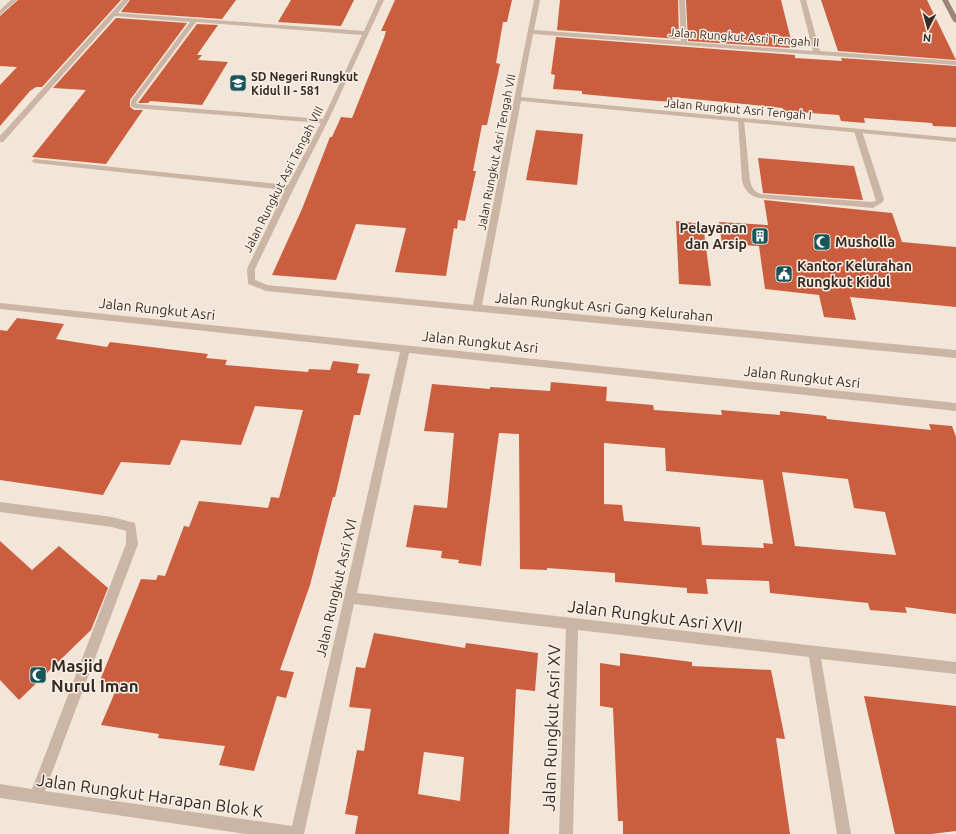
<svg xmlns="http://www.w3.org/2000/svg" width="956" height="834" font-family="Ubuntu,sans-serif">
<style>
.building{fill:#ca5e3f;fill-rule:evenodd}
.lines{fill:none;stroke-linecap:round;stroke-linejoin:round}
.lane{fill:#cbb5a5;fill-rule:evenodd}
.street{fill:#cbb5a5;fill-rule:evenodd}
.secondary{fill:#9e8476;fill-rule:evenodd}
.labels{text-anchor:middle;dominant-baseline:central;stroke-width:3;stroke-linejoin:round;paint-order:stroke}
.far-street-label{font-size:12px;fill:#362b26;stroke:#faf0e5}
.far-poi-label{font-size:12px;font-weight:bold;fill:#362b26;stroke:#faf0e5;text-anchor:start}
.poi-label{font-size:14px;font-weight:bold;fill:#362b26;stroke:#faf0e5;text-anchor:start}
.street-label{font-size:14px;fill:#362b26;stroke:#faf0e5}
.near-street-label{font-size:17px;fill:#362b26;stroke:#faf0e5}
.near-poi-label{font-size:17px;font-weight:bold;fill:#362b26;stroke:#faf0e5;text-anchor:start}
</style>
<rect width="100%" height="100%" fill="#f2e6d9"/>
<!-- building -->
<path class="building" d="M18 0H121L42 87H36L30 91 0 126V85L17 67 0 66V16Z
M130 0H236L222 19 121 12Z
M291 0H354L341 26 278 22Z
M395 0H512L507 22H503L496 63 500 64 487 125H482L473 171H476L465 221 458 220 457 229 454 228 446 276 395 272 406 228 356 224 336 280 272 275 302 209 330 137H332L341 117 352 118 384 38 386 31H381Z
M560 0H678L679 39 557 30Z
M686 0H781L793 48 688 41Z
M821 0H927L956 60 838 51Z
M116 18 187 23 130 100V107L134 110H143L106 164 32 157 86 90 53 88Z
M197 24 218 25 197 55H202L198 60 228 62 202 105 150 101 148 103H138Z
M556 37 795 55V58L842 61 841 58 956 66V127L933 126 932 123 864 118 865 123 841 121 839 115 783 111V108L672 97 673 102 645 100 582 94V91L553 89 555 75 551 74Z
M536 130 583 134 577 185 526 180Z
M758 158 854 166 863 200 763 193Z
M764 200 892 213 902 242 956 247V307L850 297 856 320 824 317 819 295 765 289 759 246 722 244 719 222 768 225Z
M676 221 703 224 711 286 679 284Z
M17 318 64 324 56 339 107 347 110 342 208 354 206 358 227 360 225 365 308 372 309 369 330 370 333 361 359 364 357 373 370 374 360 415H354L335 497H333L310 585 280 670 294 672 286 698 277 696 254 771 219 765 225 746 158 738 159 734 101 725 118 685 99 683 141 579 156 580 158 575 165 576 184 526 189 527 199 501 268 508 271 497 279 498 303 410 255 406 241 445 181 440 170 465 121 462 103 495 0 480V330L7 331Z
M551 382 607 387 606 401 653 405 654 410 722 415 721 410 780 415V411L826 416 827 419 931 430 929 424 952 426 956 437V614L905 607 907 613 870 610 868 603 770 593 769 581 706 579 708 594 687 593V588L615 582V573L547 568V570L520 569 519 434 499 433 481 566 458 563 459 560 441 558 442 551 406 547 414 505 447 508 454 433 424 431 432 384 490 389V387L550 391ZM604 443 665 448 666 471 763 480 773 544 763 543 764 548 702 545 700 527 624 521 622 505 604 504ZM782 472 848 479 854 508 885 512 896 555 795 546Z
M0 541 32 570 59 546 108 588 91 630 19 700 0 680Z
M374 633 465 648 466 643 538 653 535 691 516 689 509 834H355L358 816 345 814 357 750 364 751 371 709 349 707 356 667 365 668ZM424 752 464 757 460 801 418 794Z
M620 653 692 662V666L771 670 785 739 776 738 790 834H623V821H618L613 708 600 706V663L620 666Z
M864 696 956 706V831L931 834H895Z"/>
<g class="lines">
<!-- lane -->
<path class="lane" d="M741 118 744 120 750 181C752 188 754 191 760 194L872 202 876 201 854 131 858 129 862 131 884 199 883 202 873 208 759 198C750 196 745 191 742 181L738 120Z"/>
<!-- street -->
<path class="street" d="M11 0H17L0 15V10Z
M123 0H129L118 13 364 31 378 0H384L328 121 294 188 255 269V280L267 285 473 305 534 0H540L534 30 681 41 679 0H685L687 42 813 51 800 0H806L820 51 956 61V65L533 34 521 97 956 138V142L521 101 482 305 956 350V358L266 291 248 284 247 269 285 190 35 163 31 161 35 159 288 185 321 123 134 108 131 106V101L190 22 115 16 3 142H0V136ZM196 22 362 35 323 119 137 104 136 102Z
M0 303 956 403V411L409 353 357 593 956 662V674L821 659 851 834H837L809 657 578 630 573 834H559L566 629 354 604 304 834H246L0 798V784L32 789 126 544V531L112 527 0 512V502L112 517 135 523 138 544 45 791 292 826 400 352 0 309Z"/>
<!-- secondary -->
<path class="secondary" d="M942 0H948L956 15V23L953 21Z"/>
</g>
<!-- icons -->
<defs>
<symbol id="school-square" viewBox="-11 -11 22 22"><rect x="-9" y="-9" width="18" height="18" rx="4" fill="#1a5559" stroke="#faf0e5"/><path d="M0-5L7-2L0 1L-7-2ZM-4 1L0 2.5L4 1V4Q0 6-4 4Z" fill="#fff"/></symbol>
<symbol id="building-square" viewBox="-11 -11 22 22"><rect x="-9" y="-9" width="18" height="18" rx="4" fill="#1a5559" stroke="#faf0e5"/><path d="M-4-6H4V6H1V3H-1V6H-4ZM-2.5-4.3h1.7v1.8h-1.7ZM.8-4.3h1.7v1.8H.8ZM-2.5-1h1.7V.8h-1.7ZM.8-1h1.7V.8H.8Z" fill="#fff"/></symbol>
<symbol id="mosque-square" viewBox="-11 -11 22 22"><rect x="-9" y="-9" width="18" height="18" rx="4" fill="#1a5559" stroke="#faf0e5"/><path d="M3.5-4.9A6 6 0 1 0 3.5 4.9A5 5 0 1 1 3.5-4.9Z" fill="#fff"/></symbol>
<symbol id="civic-square" viewBox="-11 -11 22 22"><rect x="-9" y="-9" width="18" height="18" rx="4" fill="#1a5559" stroke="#faf0e5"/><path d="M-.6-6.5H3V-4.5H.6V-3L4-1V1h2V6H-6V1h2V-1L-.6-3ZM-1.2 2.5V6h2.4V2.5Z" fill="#fff"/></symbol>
</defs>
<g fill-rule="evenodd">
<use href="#school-square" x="228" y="73" width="20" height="20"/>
<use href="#building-square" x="750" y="226" width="20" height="20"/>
<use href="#mosque-square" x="812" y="232" width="20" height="20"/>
<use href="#civic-square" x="774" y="264" width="20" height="20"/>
<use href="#mosque-square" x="28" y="665" width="20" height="20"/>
</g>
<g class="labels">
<!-- far-street labels -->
<g class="far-street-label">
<text transform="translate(744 37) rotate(4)">Jalan Rungkut Asri Tengah II</text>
<text transform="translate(738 109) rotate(5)">Jalan Rungkut Asri Tengah I</text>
<text transform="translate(496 152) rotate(-79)">Jalan Rungkut Asri Tengah VII</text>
<text transform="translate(283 179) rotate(-63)">Jalan Rungkut Asri Tengah VIII</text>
</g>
<!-- far-poi labels -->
<g class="far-poi-label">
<text x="251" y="76">SD Negeri Rungkut<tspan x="251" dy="14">Kidul II - 581</tspan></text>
</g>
<!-- poi labels -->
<g class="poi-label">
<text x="747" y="228" text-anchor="end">Pelayanan<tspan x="747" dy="16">dan Arsip</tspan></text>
<text x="835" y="242">Musholla</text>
<text x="797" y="266">Kantor Kelurahan<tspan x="797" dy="16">Rungkut Kidul</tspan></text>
</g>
<!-- street labels -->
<g class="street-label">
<text transform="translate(604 307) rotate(5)">Jalan Rungkut Asri Gang Kelurahan</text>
<text transform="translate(157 309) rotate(6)">Jalan Rungkut Asri</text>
<text transform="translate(480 342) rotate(6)">Jalan Rungkut Asri</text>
<text transform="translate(802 377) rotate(6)">Jalan Rungkut Asri</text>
<text transform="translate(336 588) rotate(-77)">Jalan Rungkut Asri XVI</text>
</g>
<!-- near-street labels -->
<g class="near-street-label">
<text transform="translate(655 616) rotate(7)">Jalan Rungkut Asri XVII</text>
<text transform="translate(551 728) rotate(-88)">Jalan Rungkut Asri XV</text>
<text transform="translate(150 795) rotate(8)">Jalan Rungkut Harapan Blok K</text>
</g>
<!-- near-poi labels -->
<g class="near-poi-label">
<text x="51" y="665">Masjid<tspan x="51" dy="20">Nurul Iman</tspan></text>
</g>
</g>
<!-- north arrow -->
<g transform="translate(928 28) rotate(186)" stroke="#faf0e5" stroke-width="3" paint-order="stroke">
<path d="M0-3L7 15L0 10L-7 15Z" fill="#362b26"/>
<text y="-6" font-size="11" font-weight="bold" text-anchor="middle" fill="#362b26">N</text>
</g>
</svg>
